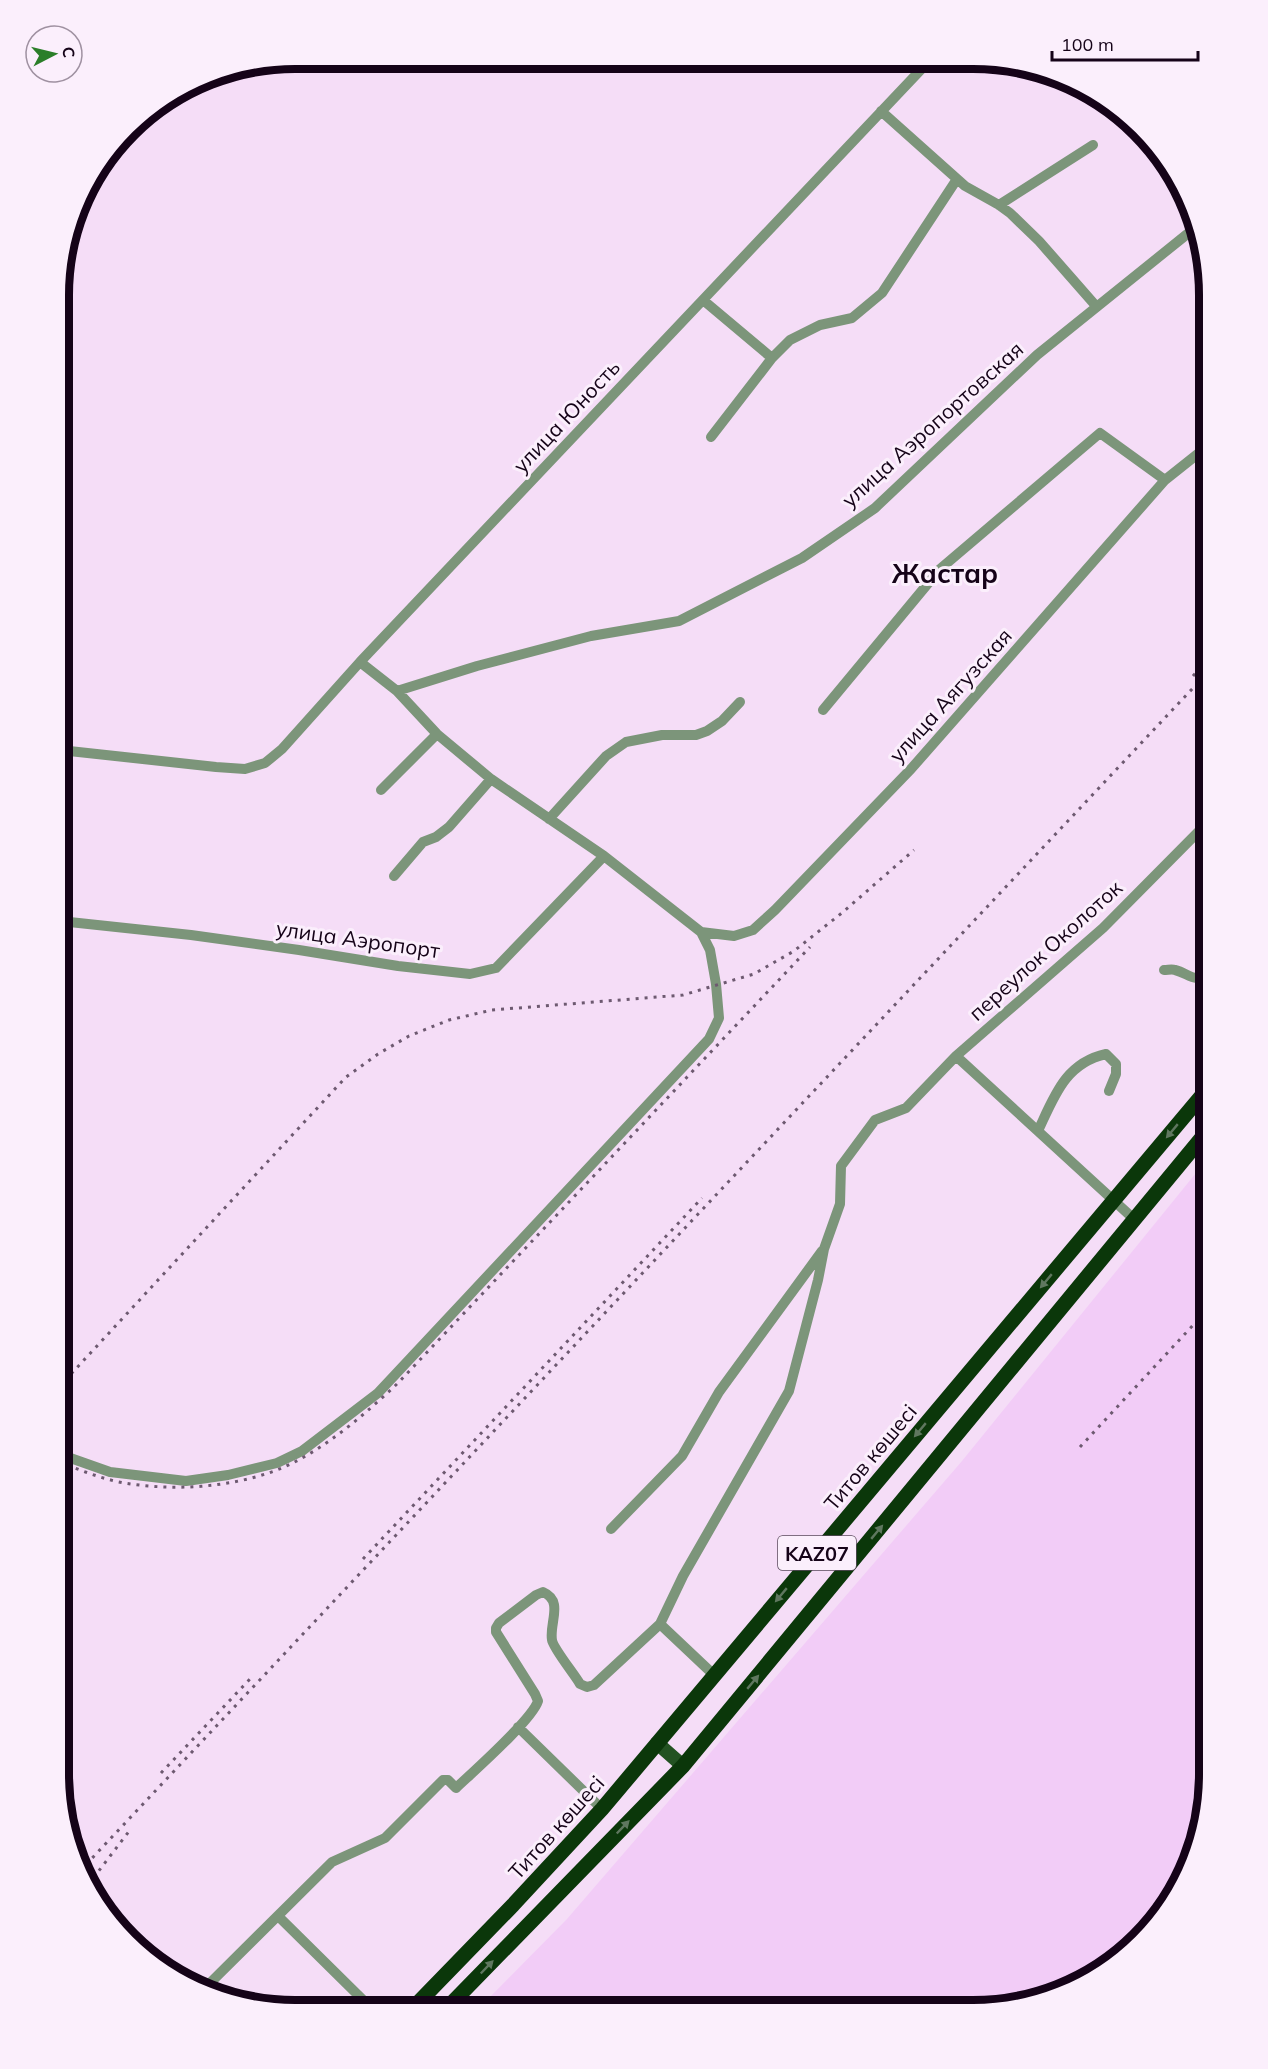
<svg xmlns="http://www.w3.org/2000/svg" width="1268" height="2069" font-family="Mulish,sans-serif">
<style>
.built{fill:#f2ccf7}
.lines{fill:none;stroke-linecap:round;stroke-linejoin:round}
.minor{stroke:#7c957a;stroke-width:10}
.major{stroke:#235222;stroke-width:14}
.highway{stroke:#0b370a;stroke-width:15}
.rail{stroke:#6d5970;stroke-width:3;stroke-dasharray:3 6;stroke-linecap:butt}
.oneway{fill:#5f775f}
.labels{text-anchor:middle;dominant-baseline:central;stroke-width:6;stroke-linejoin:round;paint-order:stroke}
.shield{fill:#fbeffc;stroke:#5a4a5c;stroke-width:1.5}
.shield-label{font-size:20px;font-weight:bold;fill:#150318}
.street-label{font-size:21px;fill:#150318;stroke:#fbeffc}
.district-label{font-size:27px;font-weight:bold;fill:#150318;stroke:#fbeffc}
.rim{fill:none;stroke:#150318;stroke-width:8}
</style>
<rect width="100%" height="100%" fill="#f5ddf7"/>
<!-- built -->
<path class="built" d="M1209 1157V1790L1197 1850 1161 1918 1117 1962 1063 1993 973 2010 478 2009 567 1919 962 1461Z"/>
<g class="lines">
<!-- minor -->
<path class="minor" d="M881 111 965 186 999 205 1010 213 1039 241 1096 306
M999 205 1093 145
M703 300 772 358
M711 437 772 358 790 340 820 325 852 318 882 293 957 179
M397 691 477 666 591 636 679 621 802 558 875 508 1037 355 1196 227
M823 710 940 569 1100 433 1165 480
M60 750 216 767 245 769 265 763 282 749 360 662 930 60
M381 790 437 734
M549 819 606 756 626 742 662 735H696L707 731 722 721 740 702
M394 876 423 842 436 837 449 827 491 779
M60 921 191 935 299 950 398 966 470 974 496 968 604 856
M701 932 734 936 753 930 775 910 911 769 1165 480 1209 445
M1164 970C1168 970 1172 969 1175 970 1189 973 1194 985 1209 972
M956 1056 1135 1220
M1038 1131C1054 1097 1065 1063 1106 1054L1116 1064V1074L1109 1091
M59 1454 110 1472 186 1481 228 1475 277 1463 302 1451 378 1393 709 1039 719 1018 716 984 710 950 701 932 604 856 491 779 437 734 397 691 360 662
M611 1529 682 1456 719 1392 822 1251
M660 1624 714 1675
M518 1727 602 1809
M278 1916 358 1995
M202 1991 332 1862 385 1838 443 1780H448L456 1788C474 1771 532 1720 538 1701L535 1694 496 1632V1628L499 1623 536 1595 543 1592C564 1601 549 1623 552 1640 553 1648 575 1675 580 1684L587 1687 594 1685 660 1624 683 1576 789 1391 818 1280 824 1249 840 1204 841 1166 875 1120 906 1108 956 1056 1103 928 1209 821
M345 2009 358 1995 372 2009"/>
<!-- major -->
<path class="major" d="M657 1743 683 1766"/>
<!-- highway -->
<path class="highway" d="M412 2009 513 1905 602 1809 1209 1087
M446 2009 683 1766 1209 1129"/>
<!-- rail -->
<path class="rail" d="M1193 676 1209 658
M59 1387 346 1077 378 1054 409 1036 449 1020 492 1010 683 995 754 974 794 951 843 912 914 850
M1080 1447 1209 1308
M59 1462C80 1470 102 1479 124 1483 174 1491 229 1488 277 1470 322 1452 363 1416 398 1383L810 947
M363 1559 702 1198
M161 1773 250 1679
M80 1871 1209 671
M88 1885 130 1830"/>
</g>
<!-- one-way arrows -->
<defs><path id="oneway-solid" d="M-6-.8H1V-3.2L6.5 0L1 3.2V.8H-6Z" transform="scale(1.5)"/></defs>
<g class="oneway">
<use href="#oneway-solid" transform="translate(1172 1131) rotate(130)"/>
<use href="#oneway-solid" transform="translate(1046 1281) rotate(130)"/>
<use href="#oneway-solid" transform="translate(920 1430) rotate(130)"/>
<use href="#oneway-solid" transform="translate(877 1532) rotate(-50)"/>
<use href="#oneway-solid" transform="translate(781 1595) rotate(130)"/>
<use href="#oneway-solid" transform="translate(753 1682) rotate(-50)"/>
<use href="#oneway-solid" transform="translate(623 1827) rotate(-46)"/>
<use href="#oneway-solid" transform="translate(487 1967) rotate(-46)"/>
</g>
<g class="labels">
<!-- shield labels -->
<rect class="shield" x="778" y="1536" width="78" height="34" rx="4.5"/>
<g class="shield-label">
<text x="817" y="1553">KAZ07</text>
</g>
<!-- street labels -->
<g class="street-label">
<text transform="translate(566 416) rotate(-47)">улица Юность</text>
<text transform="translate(932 424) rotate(-42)">улица Аэропортовская</text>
<text transform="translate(950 695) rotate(-48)">улица Аягузская</text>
<text transform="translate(358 939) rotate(8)">улица Аэропорт</text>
<text transform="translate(1045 950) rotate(-42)">переулок Околоток</text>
<text transform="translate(870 1457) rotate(-50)">Титов көшесі</text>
<text transform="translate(556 1827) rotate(-48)">Титов көшесі</text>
</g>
<!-- district labels -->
<g class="district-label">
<text x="945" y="573">Жастар</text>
</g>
</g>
<!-- crop -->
<path d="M0 0H1268V2069H0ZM295 69H973A226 226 0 0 1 1199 295V1774A226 226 0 0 1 973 2000H295A226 226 0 0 1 69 1774V295A226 226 0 0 1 295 69Z" fill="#fbeffc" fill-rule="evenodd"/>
<path class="rim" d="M295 69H973A226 226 0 0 1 1199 295V1774A226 226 0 0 1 973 2000H295A226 226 0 0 1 69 1774V295A226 226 0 0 1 295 69Z"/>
<!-- north arrow -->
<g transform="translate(54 54) rotate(83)"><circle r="28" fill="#fbeffc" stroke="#9f91a1" stroke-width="1.5"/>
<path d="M0-4.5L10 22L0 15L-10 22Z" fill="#2b7e29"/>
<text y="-9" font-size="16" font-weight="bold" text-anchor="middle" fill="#150318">С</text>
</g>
<!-- scale -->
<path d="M1052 51v9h146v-9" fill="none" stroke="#150318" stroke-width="3"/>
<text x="1061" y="51" font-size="18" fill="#150318" stroke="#fbeffc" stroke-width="4.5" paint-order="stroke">100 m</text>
</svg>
